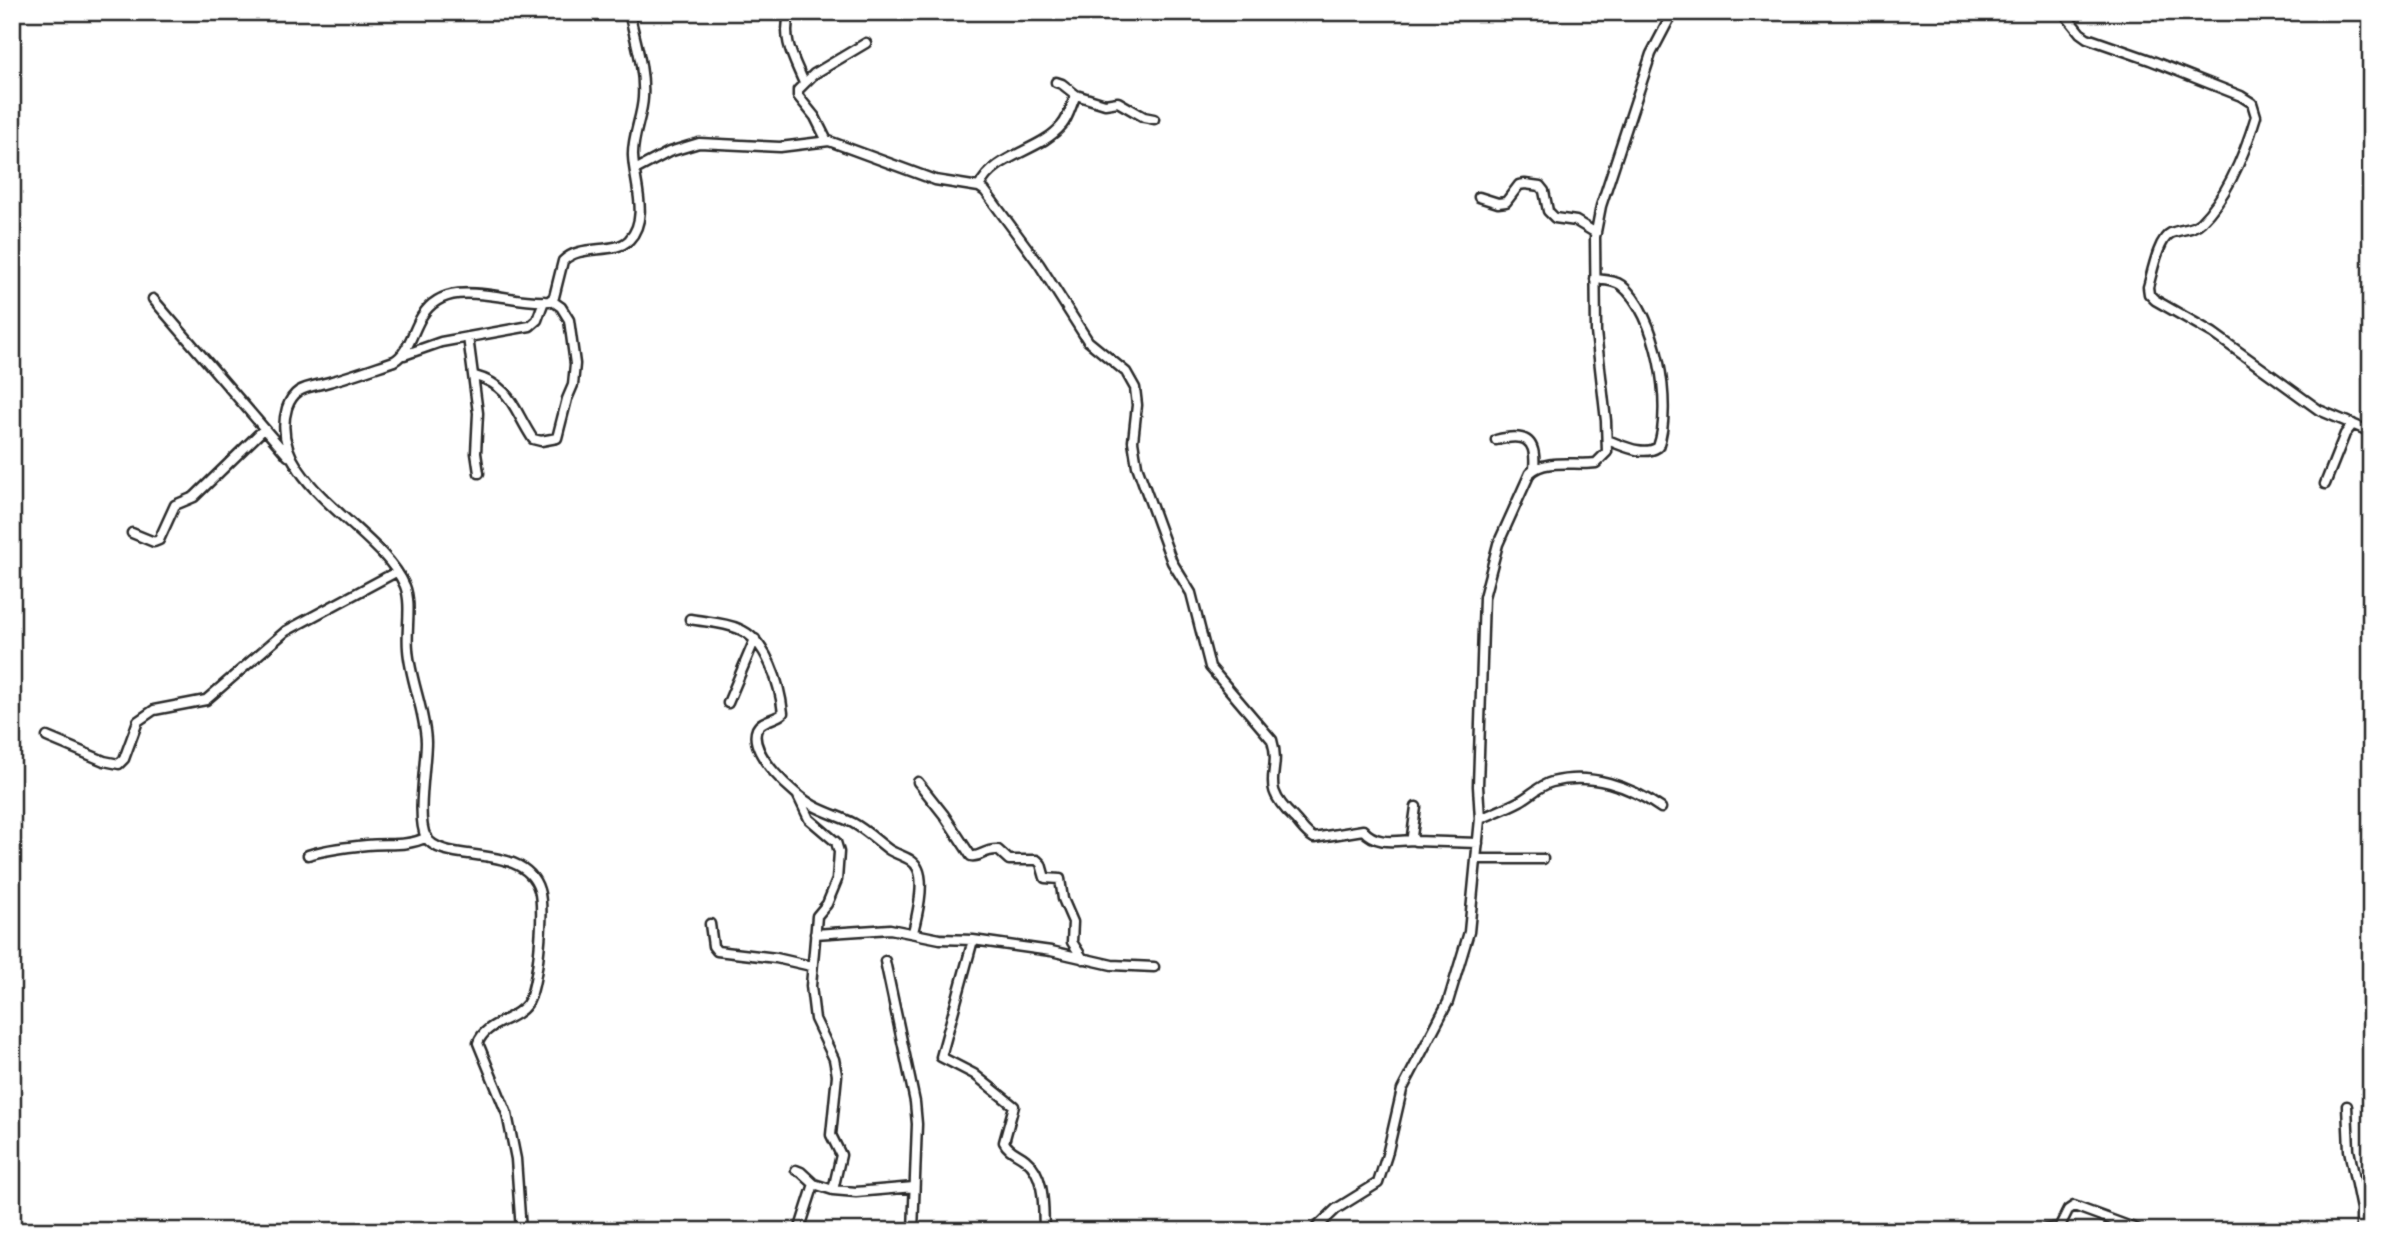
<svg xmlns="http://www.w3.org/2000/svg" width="2383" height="1243" font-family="'Gochi Hand',sans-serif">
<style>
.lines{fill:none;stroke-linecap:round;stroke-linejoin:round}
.minor-casing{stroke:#2b2b2b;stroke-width:13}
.minor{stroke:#fff;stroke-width:8}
</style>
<rect width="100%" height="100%" fill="#fff"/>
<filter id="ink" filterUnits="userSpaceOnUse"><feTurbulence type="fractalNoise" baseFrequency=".0143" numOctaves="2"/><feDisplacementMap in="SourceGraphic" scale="14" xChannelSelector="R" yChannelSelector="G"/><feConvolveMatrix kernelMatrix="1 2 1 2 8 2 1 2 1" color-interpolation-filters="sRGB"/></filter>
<g filter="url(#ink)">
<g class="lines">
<defs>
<path id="minor" d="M790 12C781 39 794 59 804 83
M2063 12 2080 33 2087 38 2150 60 2241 96 2252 103 2256 116C2245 153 2228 195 2201 222 2193 230 2181 229 2171 233 2158 239 2152 274 2148 287L2149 294 2155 300 2213 333 2319 410 2371 432
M1056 82 1062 84 1076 95
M827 141 815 117 798 96V90L814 74 866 43
M635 170 669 152 699 143 780 147 829 141 935 180 979 187 985 191 1039 264 1088 341 1126 372 1135 388 1137 405 1133 441 1137 466 1172 562 1191 593 1210 667 1272 740C1283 776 1256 782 1294 818 1301 825 1305 833 1314 838L1363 830C1376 845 1394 841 1413 840
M979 187C994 154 1040 152 1062 125 1069 117 1071 105 1076 95L1105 104 1118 102 1144 117 1154 119
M1479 197 1498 203 1506 202 1519 185 1525 184 1540 186 1544 191 1548 211 1555 218 1576 221 1596 233
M1595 279C1603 280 1614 280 1621 285 1657 313 1673 406 1658 447 1643 457 1622 445 1607 440
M153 299 288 456
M468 337 478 413 476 453 479 473
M404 355 441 342 530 326 537 320 544 301
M475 376C512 386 514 411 533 439L541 441 557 438 567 399 573 385 575 364 569 320 561 307 551 300
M1496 440C1524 433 1537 438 1534 469
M2325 484 2345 434 2353 424
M132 533 154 542 159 540 175 505 194 497 264 429
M690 619C706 622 724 622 739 629 767 640 780 685 783 713 776 720 762 719 757 729 747 753 795 796 814 806 827 813 841 817 853 823 866 830 876 840 888 849 898 856 913 857 918 869 925 884 917 916 913 932
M728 703 755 639
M47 737 104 761 119 764 124 759 138 721 154 710 206 700 286 631 396 572
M918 782 944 815 971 856C980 858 984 849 998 850L1009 860H1037L1041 864 1045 878 1060 879 1063 899 1073 922 1072 942 1083 959
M798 796 809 819 836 842 839 852 837 880 827 904 817 916 811 986 815 1019 834 1059 837 1075 831 1135 841 1155 833 1190
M1416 807 1412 836 1415 841 1478 843
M1480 819C1493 813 1507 808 1520 801 1531 795 1540 785 1552 782 1590 772 1630 786 1661 808
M308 855C327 849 347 847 367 845 389 843 407 847 427 837
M1476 859H1543
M710 924 713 946 717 951 776 958 811 966
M815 934 890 929 940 939 973 940 1051 951 1112 965 1154 967
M973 940 941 1057 974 1074 1014 1106 1004 1142C1009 1152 1018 1153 1026 1160 1046 1176 1043 1208 1044 1231
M885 961 915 1102 917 1124 913 1231
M2347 1106 2349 1150 2361 1209V1231
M796 1170 801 1172 814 1184 833 1190 856 1192 914 1187
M2058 1230 2068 1210 2074 1206 2142 1231
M521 1231 516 1159 507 1114 478 1043C485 1022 515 1021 527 1004 538 989 545 908 539 890 525 841 442 866 426 837 416 818 426 765 426 742 425 710 410 680 408 649 406 629 412 604 405 586 380 527 265 483 287 408 289 402 293 395 299 391 307 386 319 385 329 382 351 376 373 368 394 361 408 354 413 330 422 316 448 273 509 305 549 301L554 297 563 261C580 243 614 255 629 240 650 218 634 183 633 156 632 137 642 117 643 98 645 69 635 40 629 12
M799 1231 814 1184
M1313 1231 1336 1209 1378 1183 1387 1155 1402 1090 1448 1002 1469 932 1480 819 1478 786 1484 597 1498 544 1530 473C1545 458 1576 466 1596 463L1607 452 1606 421 1596 332 1595 237 1601 206 1651 54 1673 12
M2037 1231 2054 1228 2058 1231"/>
</defs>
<!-- minor casing -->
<use href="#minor" class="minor-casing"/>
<!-- minor -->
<use href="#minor" class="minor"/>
</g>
</g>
<!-- margin -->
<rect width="2383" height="1243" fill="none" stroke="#fff" stroke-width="42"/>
<rect x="21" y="21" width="2341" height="1201" fill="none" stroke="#2b2b2b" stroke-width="2.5" filter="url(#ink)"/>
</svg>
